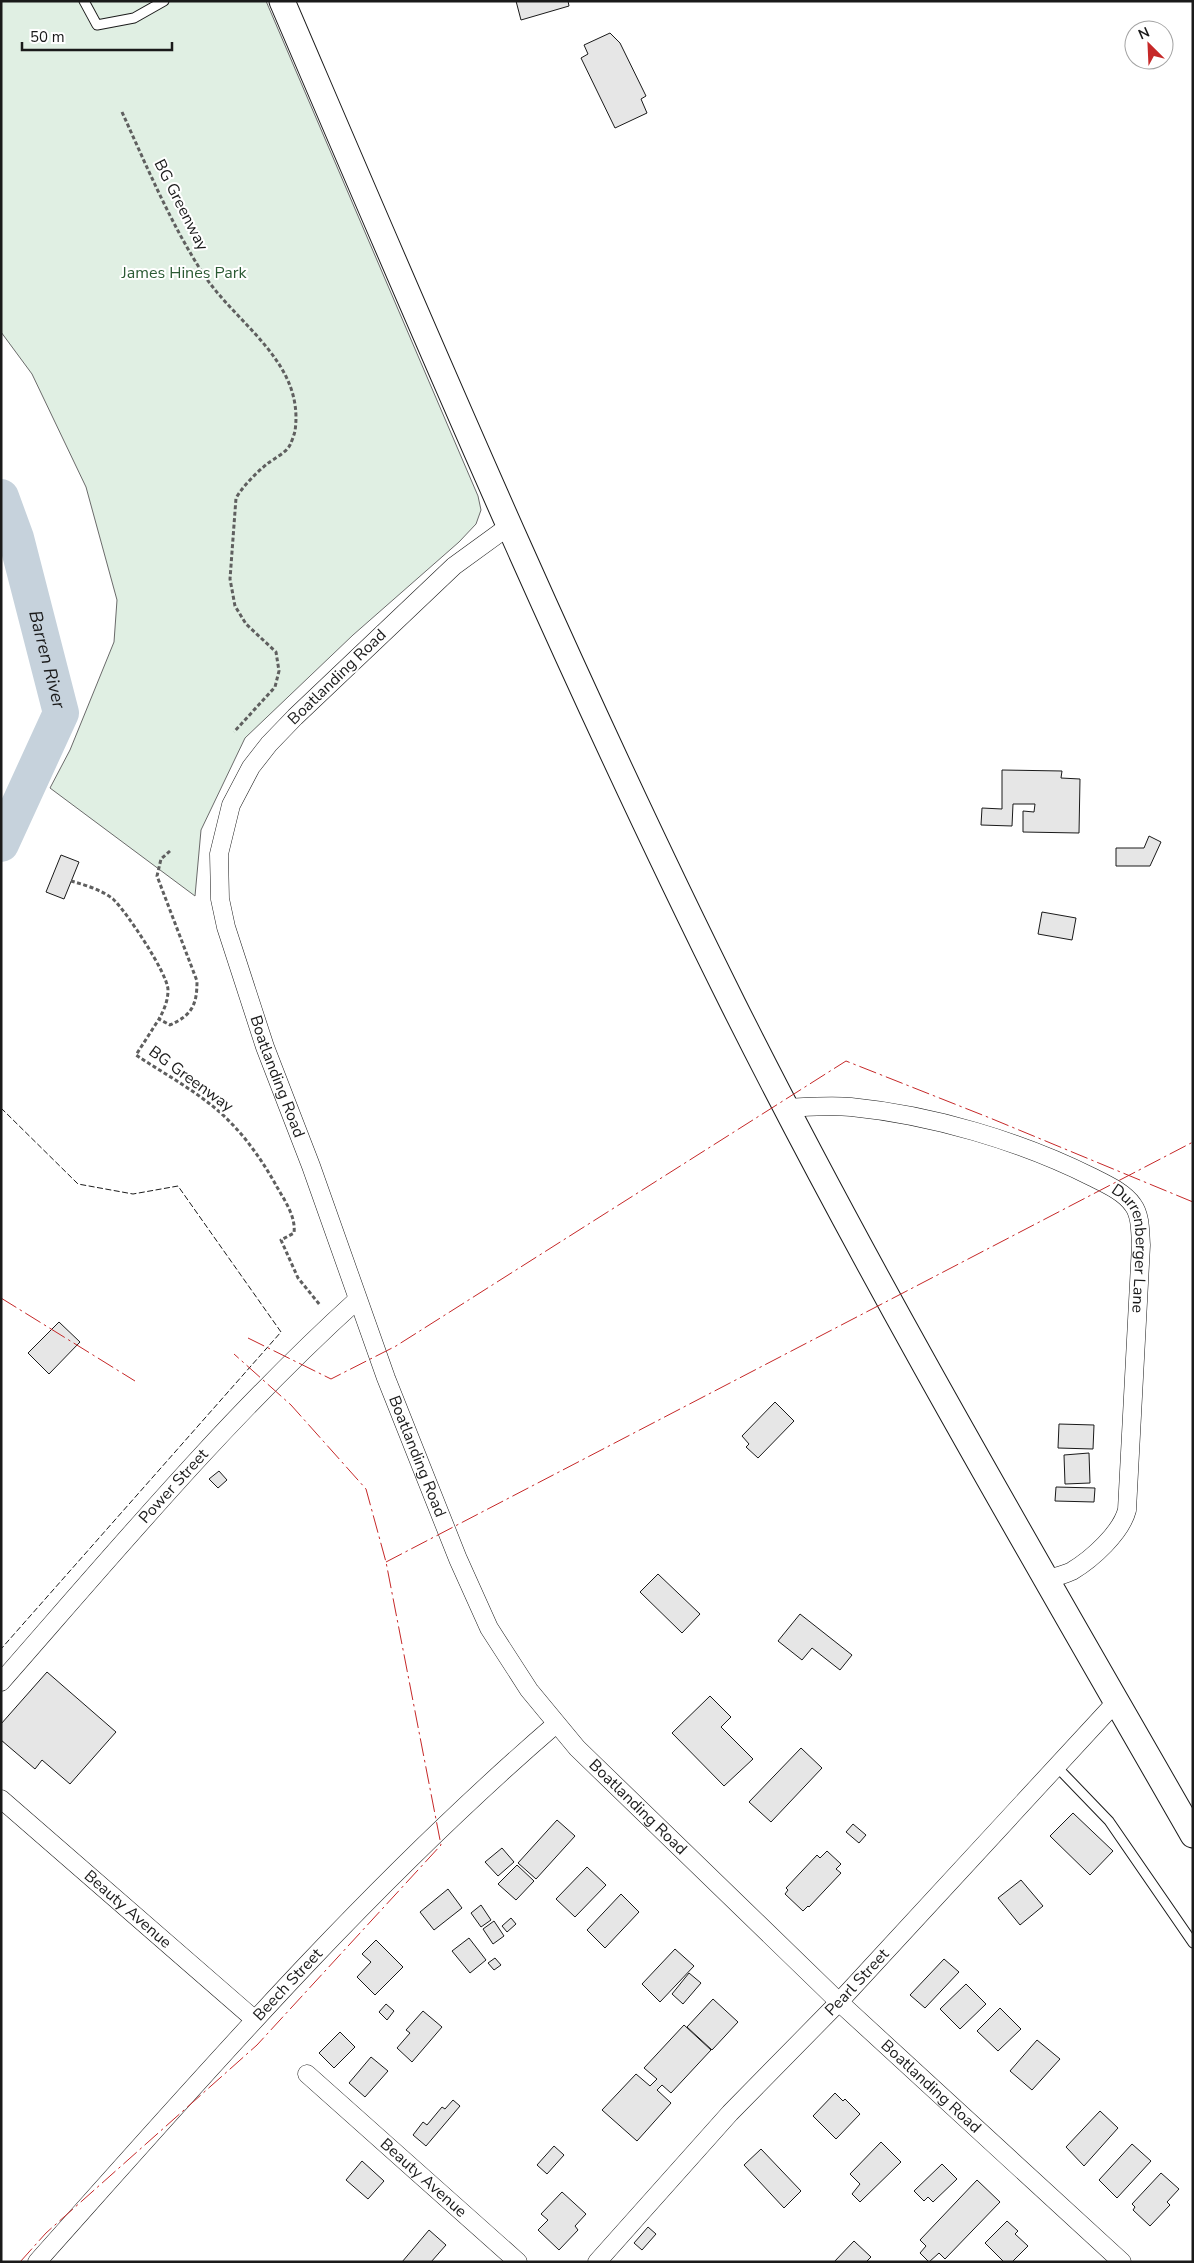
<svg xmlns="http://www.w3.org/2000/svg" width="1194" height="2263" font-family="'Nunito Sans',sans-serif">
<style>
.green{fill:#e0efe3;stroke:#6a6a6a}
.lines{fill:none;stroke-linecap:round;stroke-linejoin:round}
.river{stroke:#c6d2dc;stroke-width:36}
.building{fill:#e6e6e6;stroke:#1a1a1a}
.lane-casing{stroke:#1a1a1a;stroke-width:11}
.street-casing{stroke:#1a1a1a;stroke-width:19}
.secondary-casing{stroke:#1a1a1a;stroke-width:27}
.path{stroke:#5f5f5f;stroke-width:3;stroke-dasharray:4 2.5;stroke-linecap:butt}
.lane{stroke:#fff;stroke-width:9}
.street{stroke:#fff;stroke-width:18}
.secondary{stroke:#fff;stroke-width:25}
.fence{stroke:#1a1a1a;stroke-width:1;stroke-dasharray:6 2.5;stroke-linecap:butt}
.power{stroke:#c62828;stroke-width:1;stroke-dasharray:18 4 2.5 4;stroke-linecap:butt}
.labels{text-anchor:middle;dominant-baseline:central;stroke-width:4;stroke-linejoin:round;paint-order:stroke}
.street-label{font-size:16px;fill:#1a1a1a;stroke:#fff}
.park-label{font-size:16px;fill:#2b5a34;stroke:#fff}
.water-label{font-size:18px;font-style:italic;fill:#1a1a1a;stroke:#fff}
</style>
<rect width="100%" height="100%" fill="#fff"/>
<!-- green -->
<path class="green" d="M1 1H266L478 496 481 510 476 524 459 542 353 635 245 738 201 830 195 896 50 788 70 750 114 642 117 600 86 487 32 374 1 332Z"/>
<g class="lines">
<!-- river -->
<path class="river" id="s1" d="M1 497 16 538 61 713 1 844"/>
</g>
<!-- building -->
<path class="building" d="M516 1H568L569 6 521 20Z
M610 33 620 43 646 96 641 99 647 113 615 128 581 58 588 54 584 45Z
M1002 770 1062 771 1061 778 1080 779 1079 833 1023 832V811L1034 812 1035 804H1013L1012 826 981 825 982 808 1002 809Z
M1149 836 1161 842 1150 866H1116V848H1144Z
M61 855 79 862 64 899 46 892Z
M1042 912 1076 918 1072 940 1038 934Z
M59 1322 80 1342 49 1374 28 1353Z
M775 1402 794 1421 758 1458 746 1447 749 1444 742 1436Z
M1059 1424 1094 1425 1093 1449 1058 1448Z
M1089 1453 1090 1483 1065 1484 1064 1455Z
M219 1471 227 1480 218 1488 209 1479Z
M1056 1487 1095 1488 1094 1502 1055 1501Z
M658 1574 700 1614 682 1633 640 1592Z
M800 1614 852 1655 840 1670 812 1648 802 1660 778 1641Z
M47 1672 116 1732 70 1784 42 1760 35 1769 1 1740V1724Z
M710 1696 731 1717 721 1727 753 1759 724 1786 672 1733Z
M801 1748 822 1768 771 1822 749 1802Z
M1073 1813 1113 1851 1090 1875 1050 1836Z
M557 1820 575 1836 536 1879 518 1863Z
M853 1824 866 1835 859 1843 846 1832Z
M502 1848 514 1862 498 1876 485 1862Z
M827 1851 841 1864 836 1869 841 1873 809 1907 808 1906 803 1911 785 1894 788 1890 786 1888 817 1855 820 1858Z
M517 1865 534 1881 516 1900 498 1884Z
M587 1867 606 1885 575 1917 556 1899Z
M1021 1880 1043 1906 1020 1925 998 1898Z
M448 1889 462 1908 434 1930 420 1912Z
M621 1894 639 1912 605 1948 587 1930Z
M481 1905 491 1920 481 1927 471 1913Z
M511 1918 516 1924 507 1932 502 1926Z
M494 1921 504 1936 493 1944 483 1929Z
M469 1938 486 1960 470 1973 452 1951Z
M376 1940 403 1967 375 1995 357 1977 371 1962 362 1954Z
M675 1949 694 1966 660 2002 642 1984Z
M495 1958 501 1965 494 1970 488 1963Z
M944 1959 959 1972 925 2008 910 1995Z
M689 1973 701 1983 683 2004 672 1994Z
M966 1984 986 2004 960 2029 940 2009Z
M713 1999 738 2022 712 2050 687 2027Z
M386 2004 394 2011 387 2020 379 2012Z
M1000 2008 1021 2029 998 2051 977 2031Z
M423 2011 442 2027 412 2062 397 2048 410 2033 406 2030Z
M684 2025 711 2050 671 2093 662 2085 657 2090 671 2103 637 2141 602 2110 636 2074 650 2086 657 2079 644 2068Z
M340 2032 355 2047 334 2068 319 2053Z
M1037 2040 1060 2059 1032 2090 1010 2071Z
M371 2057 388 2071 365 2097 349 2083Z
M835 2093 843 2101 845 2099 860 2114 836 2139 813 2116Z
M453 2100 460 2106 426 2146 413 2135 423 2122 427 2125 442 2107 445 2109Z
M1100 2111 1118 2128 1084 2166 1066 2147Z
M881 2142 901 2162 860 2202 852 2194 860 2184 850 2174Z
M1132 2144 1151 2161 1117 2198 1099 2180Z
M554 2146 564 2155 547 2174 537 2165Z
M761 2149 801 2191 784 2208 744 2165Z
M362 2161 384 2181 368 2199 346 2180Z
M942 2164 957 2179 933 2202 928 2197 924 2201 914 2191Z
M1161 2173 1179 2189 1167 2202 1170 2205 1150 2226 1133 2210 1135 2207 1132 2204Z
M977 2180 1000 2202 945 2259 939 2253 929 2262 920 2253 926 2246 920 2240Z
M562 2192 586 2214 575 2226 578 2230 559 2250 538 2230 548 2220 541 2214Z
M1007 2221 1018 2231 1015 2234 1028 2246 1012 2262H1004L985 2243Z
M648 2227 656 2234 642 2250 634 2243Z
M429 2230 446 2245 431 2262H402Z
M854 2241 871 2257 866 2262H834Z"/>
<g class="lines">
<defs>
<path id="lane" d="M84 1 97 25 134 18 164 1
M1057 1767 1109 1821 1193 1943"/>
<g id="street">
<path id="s2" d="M509 526 454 566 295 717 269 744 251 767 231 805 219 854 220 899 226 927 265 1047 311 1166 386 1378 458 1559 489 1628 529 1690 577 1748 839 2002 1122 2262"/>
<path id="s3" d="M787 1108C808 1107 830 1105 851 1107 932 1115 1020 1141 1092 1177 1106 1184 1124 1192 1133 1205 1141 1216 1140 1232 1141 1245L1127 1510C1121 1533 1092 1559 1072 1571 1064 1575 1054 1577 1045 1580"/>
<path id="s4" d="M1 1682C116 1551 228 1417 357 1300"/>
<path id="s5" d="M1 1799 254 2019"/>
<path id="s6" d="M307 2074 518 2262"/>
<path id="s7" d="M37 2262C203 2076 367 1887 556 1724"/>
<path id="s8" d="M597 2262 730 2113 839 2002 1116 1702"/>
</g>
<path id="secondary" d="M282 1C427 339 570 677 734 1006 876 1289 1036 1561 1193 1835"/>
</defs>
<!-- lane casing -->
<use href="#lane" class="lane-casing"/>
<!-- street casing -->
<use href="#street" class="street-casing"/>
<!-- secondary casing -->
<use href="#secondary" class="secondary-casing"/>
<!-- path -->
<path class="path" d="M122 112C146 165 171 224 202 272 235 324 305 361 295 431 294 435 292 441 290 445 286 453 273 459 267 464 255 474 244 485 236 498L230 579 235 606 246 624 276 652 279 671 275 687 234 732
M170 851 161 859 157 876 197 981C197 1005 192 1015 170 1025L159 1019 136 1055C169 1077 206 1096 233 1125 250 1143 265 1165 277 1187 285 1201 296 1217 294 1233L281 1240 298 1278 320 1305
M71 881C85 885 102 890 113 899 126 911 168 974 168 990 168 1001 164 1010 159 1019"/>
<!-- lane -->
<use href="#lane" class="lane"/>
<!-- street -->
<use href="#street" class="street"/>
<!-- secondary -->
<use href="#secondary" class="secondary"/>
<!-- fence -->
<path class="fence" d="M1 1108 78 1184 133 1194 178 1186 281 1332 1 1649"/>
<!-- power -->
<path class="power" d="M1 1298 135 1381
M248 1338 331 1379 396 1346 846 1061 990 1118 1193 1202
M386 1562 1193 1142
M20 2262 46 2233 257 2045 441 1845 386 1562 366 1489 291 1405 234 1354"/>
</g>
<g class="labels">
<!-- street labels -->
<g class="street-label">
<text transform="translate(181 205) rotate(63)">BG Greenway</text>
<text transform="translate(337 677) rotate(-44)">Boatlanding Road</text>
<text stroke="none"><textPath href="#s2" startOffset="679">Boatlanding Road</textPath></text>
<text transform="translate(191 1079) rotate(36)">BG Greenway</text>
<text stroke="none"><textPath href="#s3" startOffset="408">Durrenberger Lane</textPath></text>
<text stroke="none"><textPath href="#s2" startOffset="1084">Boatlanding Road</textPath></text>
<text stroke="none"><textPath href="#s4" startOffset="261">Power Street</textPath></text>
<text stroke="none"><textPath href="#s2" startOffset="1504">Boatlanding Road</textPath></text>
<text stroke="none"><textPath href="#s5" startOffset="168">Beauty Avenue</textPath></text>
<text stroke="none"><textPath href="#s8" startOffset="382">Pearl Street</textPath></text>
<text stroke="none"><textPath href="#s7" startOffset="374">Beech Street</textPath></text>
<text stroke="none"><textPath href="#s2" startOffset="1909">Boatlanding Road</textPath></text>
<text stroke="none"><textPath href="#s6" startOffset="156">Beauty Avenue</textPath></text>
</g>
<!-- park labels -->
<g class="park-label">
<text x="184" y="273">James Hines Park</text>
</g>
<!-- water labels -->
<g class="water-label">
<text stroke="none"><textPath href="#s1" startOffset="169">Barren River</textPath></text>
</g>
</g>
<!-- border -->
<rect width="1194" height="2263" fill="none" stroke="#1a1a1a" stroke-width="5"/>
<!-- north arrow -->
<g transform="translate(1149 45) rotate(336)"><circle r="24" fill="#ffffff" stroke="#a3a3a3"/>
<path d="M0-4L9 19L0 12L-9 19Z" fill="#c62828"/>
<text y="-8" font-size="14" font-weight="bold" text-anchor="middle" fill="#1a1a1a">N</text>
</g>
<!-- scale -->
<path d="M22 42v8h150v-8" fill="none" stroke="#1a1a1a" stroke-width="2.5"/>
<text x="30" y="42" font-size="15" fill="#1a1a1a" stroke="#ffffff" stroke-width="4" paint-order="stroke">50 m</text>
</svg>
